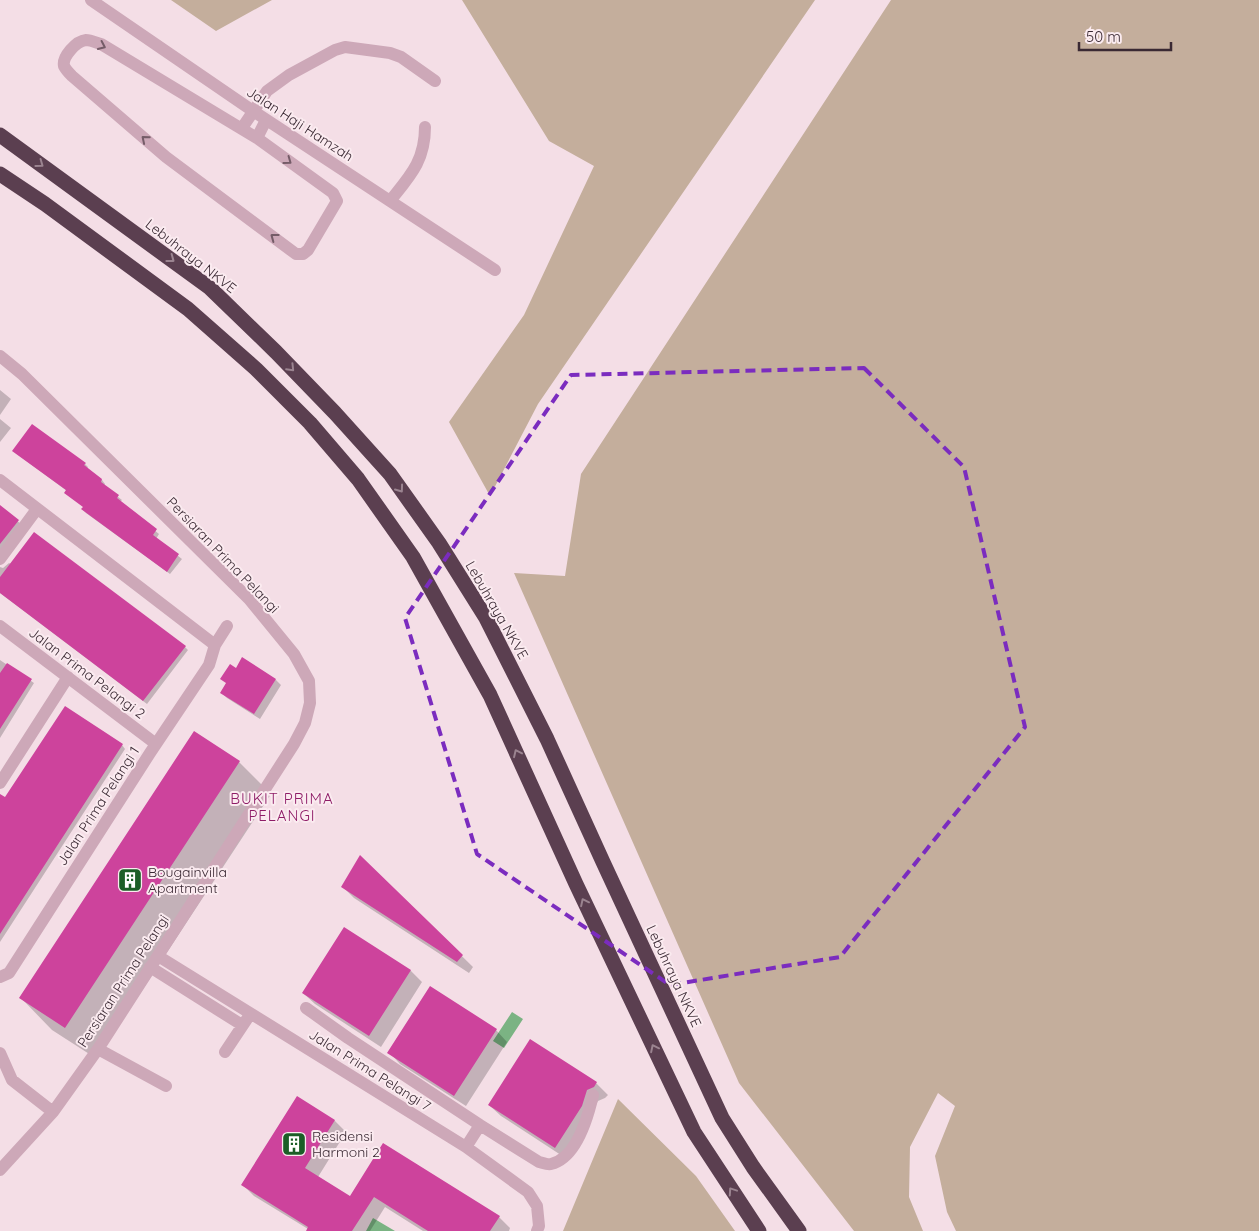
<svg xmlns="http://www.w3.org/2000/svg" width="1259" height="1231" font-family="Quicksand,sans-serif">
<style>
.green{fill:#c4ae9c}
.water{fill:#7bb383}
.shadow{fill:#0003}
.building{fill:#cd439c}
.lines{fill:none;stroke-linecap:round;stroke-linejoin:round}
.minor{stroke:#cda8b8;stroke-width:12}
.highway{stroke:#5b3f50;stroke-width:15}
.oneway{stroke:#755c68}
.oneway2{stroke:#9b8490}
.marked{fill:none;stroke:#7b2cbf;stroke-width:4;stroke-dasharray:10 6;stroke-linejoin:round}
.labels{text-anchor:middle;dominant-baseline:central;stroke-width:4;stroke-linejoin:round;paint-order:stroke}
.street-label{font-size:14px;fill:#3a2933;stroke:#fbebf0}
.poi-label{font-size:14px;fill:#3a2933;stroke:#fbebf0;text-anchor:start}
.neighbourhood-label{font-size:15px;letter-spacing:1px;fill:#8e1c67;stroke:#fbebf0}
</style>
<rect width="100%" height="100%" fill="#f4dee6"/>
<!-- green -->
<path class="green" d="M171 0H272L216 31Z
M462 0H815L538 404 490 496 449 422 524 315 594 166 549 141Z
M891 0H1259V1231H956L947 1212 935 1156 955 1106 938 1093 910 1147 909 1197 923 1231H854L739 1083 514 573 565 576 581 474Z
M618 1099 696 1176 735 1231H563Z"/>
<!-- water -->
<path class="water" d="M512 1012 523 1019 504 1048 493 1041Z
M373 1218 395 1231H366Z"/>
<!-- shadow -->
<path class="shadow" d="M0 390 11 399 0 415Z
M0 419 11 428 0 442Z
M17 454 85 464 88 467 87 469 102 480 105 484 104 486 122 500 120 502 159 534 156 539 182 559 170 574 86 513 82 509 84 507 67 491Z
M0 507 21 524 0 552Z
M9 563 185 647 188 650 147 704 0 593V567L3 568Z
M0 660 34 683 0 738Z
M236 669 276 680 281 685 260 719 227 698 221 692Z
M194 733 239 762 271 794 97 1059 52 1030 21 998Z
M122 745 125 749 0 942V803L5 799Z
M361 857 473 967 469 973 354 898 343 887Z
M345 929 411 971 422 982 381 1047 315 1004 303 993Z
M496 1030 507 1042 466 1106 400 1064 389 1052Z
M530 1041 596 1083 608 1095 605 1098 598 1101 567 1159 501 1116 489 1105Z
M297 1098 335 1121 346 1132 318 1177 350 1197 383 1145 499 1217 510 1228 509 1231H423L385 1207 370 1231H307L308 1229 254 1196 243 1185Z"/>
<!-- building -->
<path class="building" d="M32 424 86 463 84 465 102 479 101 482 119 495 117 498 157 529 153 535 179 554 167 572 81 509 83 507 64 493 66 490 12 451Z
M0 505 19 520 0 544Z
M34 532 186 646 143 701 0 593V577Z
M242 657 276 679 254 714 220 693 226 683 220 679 230 664 236 668Z
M7 663 32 679 0 729V673Z
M65 706 123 744 0 934V794L5 797Z
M194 731 240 761 65 1028 19 998Z
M360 855 463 955 457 962 341 887Z
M344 927 411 970 369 1036 302 993Z
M430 986 497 1029 454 1096 387 1053Z
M530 1039 597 1082 594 1087 587 1090 582 1106 555 1148 488 1105Z
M297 1096 335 1120 305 1168 350 1196 383 1143 500 1216 490 1231H428L374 1197 352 1231H306L308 1227 241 1185Z"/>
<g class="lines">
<!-- minor -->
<path class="minor" d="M91 0 253 111 495 270
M242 128 267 91 289 75 335 50 345 47 390 53 401 57 435 81
M257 138 101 44C97 43 91 40 86 40 76 41 62 57 64 66 66 70 69 73 72 76L166 157 296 254H303L308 250 337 201 333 193 257 138 266 120
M390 201C410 176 425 161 425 127
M0 356 22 374 249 599 294 654 309 681 310 703 305 723 294 744 98 1049 53 1112 0 1170
M0 480 215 645
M0 559 37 509
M0 626 156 744
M0 783 68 677
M158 956 466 1147 528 1192 537 1206 539 1226 537 1231
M150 967 242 1025
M0 977 9 973 150 753 209 665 215 645 227 626
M306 1008 348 1038 480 1125
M98 1049 166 1086
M225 1052 247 1019
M0 1053 12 1080 53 1112
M466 1147 480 1125 539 1162C543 1163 548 1165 551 1164 577 1158 588 1117 593 1095"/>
<!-- highway -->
<path class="highway" d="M0 135 210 288 276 352 335 413 390 474 439 543 486 618 547 739 603 862 722 1118 753 1167 799 1231
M0 174 45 204 188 309 256 369 310 423 358 479 413 557 490 695 576 884 694 1132 759 1231"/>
</g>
<!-- one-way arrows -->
<defs><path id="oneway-chevron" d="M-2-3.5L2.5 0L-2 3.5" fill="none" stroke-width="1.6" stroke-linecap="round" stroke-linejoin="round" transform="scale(1.25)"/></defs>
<g class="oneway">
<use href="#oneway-chevron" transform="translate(102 46) rotate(25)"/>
<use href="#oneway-chevron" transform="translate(145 139) rotate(-140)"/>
<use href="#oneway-chevron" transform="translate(288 161) rotate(36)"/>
<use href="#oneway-chevron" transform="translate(274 237) rotate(-143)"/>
</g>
<g class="oneway2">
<use href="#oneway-chevron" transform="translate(40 164) rotate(36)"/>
<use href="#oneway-chevron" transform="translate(171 259) rotate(37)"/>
<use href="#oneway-chevron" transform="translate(291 368) rotate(46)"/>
<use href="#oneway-chevron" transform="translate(400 489) rotate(54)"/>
<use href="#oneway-chevron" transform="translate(517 753) rotate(-115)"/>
<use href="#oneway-chevron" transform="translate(584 902) rotate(-116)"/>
<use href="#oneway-chevron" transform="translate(654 1048) rotate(-116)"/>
<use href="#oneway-chevron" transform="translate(732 1191) rotate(-124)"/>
</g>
<!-- marked area -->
<path class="marked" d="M864 368 964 467 1025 727 840 957 670 985 477 854 405 618 571 375Z"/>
<!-- icons -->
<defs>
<symbol id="building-square" viewBox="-11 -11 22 22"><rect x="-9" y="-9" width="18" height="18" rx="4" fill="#1b5e27" stroke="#fbebf0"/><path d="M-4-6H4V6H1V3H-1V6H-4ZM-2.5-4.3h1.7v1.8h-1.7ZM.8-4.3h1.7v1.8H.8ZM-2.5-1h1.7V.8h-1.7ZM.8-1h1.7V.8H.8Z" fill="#fff"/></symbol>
</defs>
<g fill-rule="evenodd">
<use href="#building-square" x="116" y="866" width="28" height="28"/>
<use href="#building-square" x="280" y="1130" width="28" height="28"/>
</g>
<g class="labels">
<!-- street labels -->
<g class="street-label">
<text transform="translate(300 124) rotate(33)">Jalan Haji Hamzah</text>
<text transform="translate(191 256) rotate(38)">Lebuhraya NKVE</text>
<text transform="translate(223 555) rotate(46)">Persiaran Prima Pelangi</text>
<text transform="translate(497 610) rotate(60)">Lebuhraya NKVE</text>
<text transform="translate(87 673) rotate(37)">Jalan Prima Pelangi 2</text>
<text transform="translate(98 806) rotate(-57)">Jalan Prima Pelangi 1</text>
<text transform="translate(674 976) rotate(65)">Lebuhraya NKVE</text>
<text transform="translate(123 981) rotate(-57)">Persiaran Prima Pelangi</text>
<text transform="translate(370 1070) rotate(32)">Jalan Prima Pelangi 7</text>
</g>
<!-- poi labels -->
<g class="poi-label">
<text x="148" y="872">Bougainvilla<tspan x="148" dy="16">Apartment</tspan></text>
<text x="312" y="1136">Residensi<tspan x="312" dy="16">Harmoni 2</tspan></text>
</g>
<!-- neighbourhood labels -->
<g class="neighbourhood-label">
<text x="282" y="798">BUKIT PRIMA<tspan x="282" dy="17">PELANGI</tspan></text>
</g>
</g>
<!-- scale -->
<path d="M1079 42v8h92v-8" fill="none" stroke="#3a2933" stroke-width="2.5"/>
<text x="1086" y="42" font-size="15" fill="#3a2933" stroke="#fbebf0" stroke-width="4" paint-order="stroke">50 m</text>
</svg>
